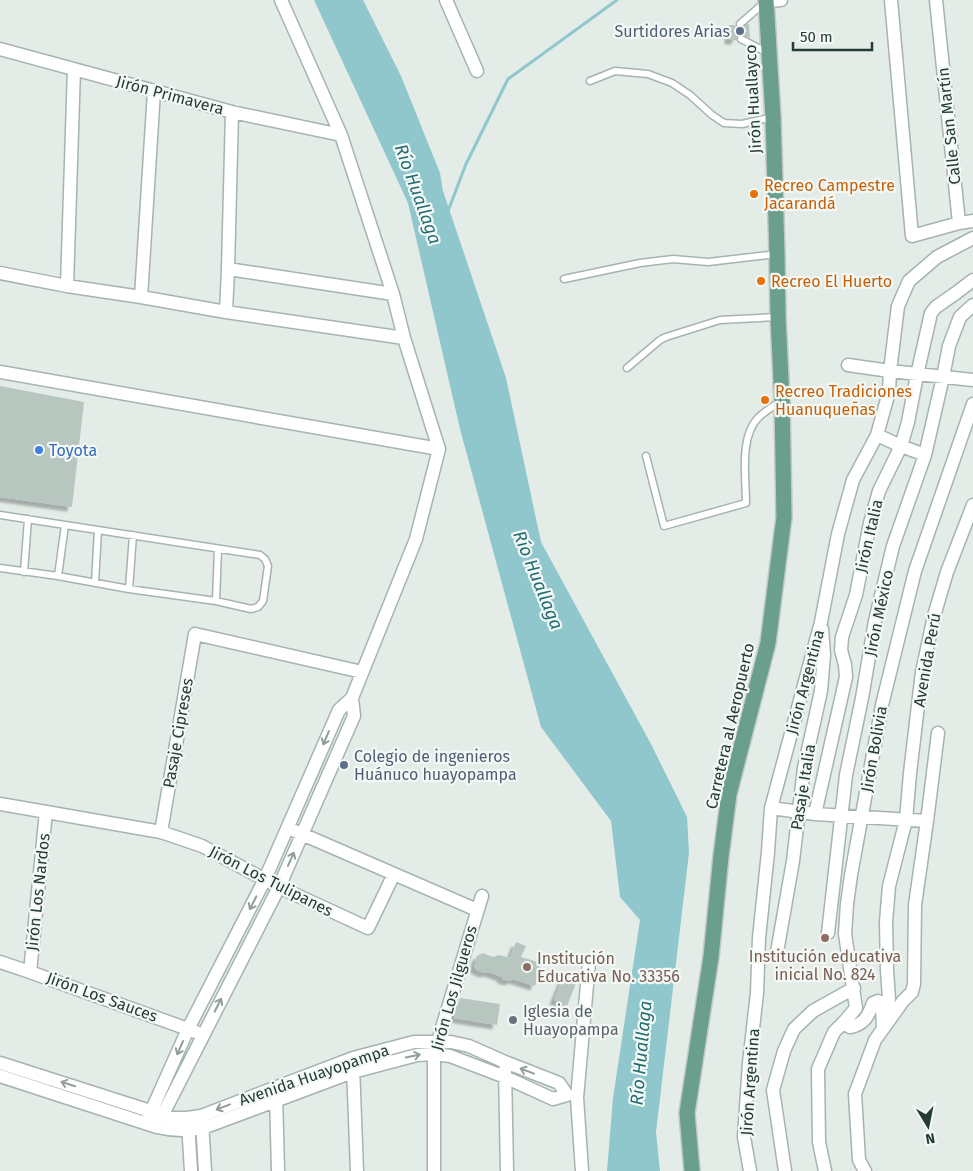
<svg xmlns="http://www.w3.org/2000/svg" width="973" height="1171" font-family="'Fira Sans',sans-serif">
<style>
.water{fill:#8fc7cd}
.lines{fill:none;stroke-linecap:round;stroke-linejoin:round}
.stream{stroke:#8fc7cd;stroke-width:3}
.building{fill:#b8c6c0;filter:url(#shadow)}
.service-casing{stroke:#a6b4ae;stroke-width:9}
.minor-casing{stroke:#a6b4ae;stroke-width:15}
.primary-casing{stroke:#c2c8c6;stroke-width:18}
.service{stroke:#fff;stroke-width:6}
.minor{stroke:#fff;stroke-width:12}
.primary{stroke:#6a9e8d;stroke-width:15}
.oneway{stroke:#929e9a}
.service-dot{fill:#5c6f8a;stroke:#f3f8f5;stroke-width:2}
.food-dot{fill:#e8710a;stroke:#f3f8f5;stroke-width:2}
.shop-dot{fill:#3f7fe0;stroke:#f3f8f5;stroke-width:2}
.education-dot{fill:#8d6e63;stroke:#f3f8f5;stroke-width:2}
.worship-dot{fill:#6b7280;stroke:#f3f8f5;stroke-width:2}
.labels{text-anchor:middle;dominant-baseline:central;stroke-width:4.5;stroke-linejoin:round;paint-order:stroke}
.service-label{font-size:16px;fill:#4e5e75;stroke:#f3f8f5;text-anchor:end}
.street-label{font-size:16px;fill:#243c34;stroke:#f3f8f5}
.food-label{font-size:16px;fill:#c56008;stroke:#f3f8f5;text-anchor:start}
.shop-label{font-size:16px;fill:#366cbe;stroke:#f3f8f5;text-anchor:start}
.education-label{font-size:16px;fill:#785e54;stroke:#f3f8f5}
.worship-label{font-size:16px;fill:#5b616d;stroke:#f3f8f5;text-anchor:start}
.water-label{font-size:18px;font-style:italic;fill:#226c74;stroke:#f3f8f5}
</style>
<defs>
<filter id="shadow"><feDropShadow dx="-4.5" dy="4.5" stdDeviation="1" flood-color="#0004"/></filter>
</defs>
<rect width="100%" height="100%" fill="#e3ece7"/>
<!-- water -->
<path class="water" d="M314 0H363L401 76 440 173 443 191 506 378 541 542 652 746 687 817 689 853 656 1132 660 1171H607L613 1098 640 920 620 897 611 821 541 727 460 429 408 203Z"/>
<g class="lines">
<!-- stream -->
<path class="stream" d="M448 211 466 164 508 79 617 0"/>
</g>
<!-- building -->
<path class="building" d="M747 24H749L750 38 740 34 737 36 736 40H729V25H735L737 28 740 29Z
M0 386 84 402 72 507 0 497Z
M516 942 526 946 521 957 541 963 535 986 513 979 509 981 502 979V977L489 972 484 973 477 970 474 967 477 956 483 953 493 957 499 955 510 958Z
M564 975 577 981 567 1006 554 1000Z
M460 998 500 1004 497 1025 454 1018Z"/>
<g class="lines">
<defs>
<path id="service" d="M740 24 765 2
M741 39 768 53
M590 81 615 71 648 74 672 83 690 95 712 115 724 123 742 124 773 117
M564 279 640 263 673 259 708 262 777 254
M627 368 660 340 666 337 720 320 778 317
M646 456 664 526 746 503C746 478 739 436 759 417 765 411 774 406 781 401
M0 515 260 555 265 559 268 566 263 601 258 607 251 609 216 601 129 589 58 576 0 568
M24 572 28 519
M58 576 65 525
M95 583 98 530
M129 589 133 535
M216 601 218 549"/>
<path id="minor" d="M446 0 477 71
M891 0 912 236 959 223 973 221
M936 0 959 223
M766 1 781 0
M0 49 232 112 341 135
M228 269 393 294
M0 273 67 286 141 297 226 312 404 338
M67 286 74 69
M141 297 154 91
M226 312 228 269 232 112
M848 365 890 371 973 380
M0 372 439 449
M877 435 901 446 925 455
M0 804 161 832 202 846 279 887 368 928 394 874 288 828
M771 808 815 814 927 821
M815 814 846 677 845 665 841 650 842 637 856 595 870 523 879 491 901 446 908 422 917 375 931 313 936 307 956 293 973 280
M161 832 195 634 362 672
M394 874 477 910
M828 933 846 775 862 698 875 621 893 546 925 455 943 377 949 346 960 317 973 305
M777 952 793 861 804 768 821 691 824 655 822 629
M0 962 30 972 196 1032
M30 972 46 812
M886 1014 889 999 887 970 886 922 889 886 906 820 910 773 922 672 934 616 947 572 973 505
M883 1029 882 1005 881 1002 878 1001 873 1003C869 1015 864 1025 850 1027L845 1024V1021L856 1008 845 934 847 904 851 875 882 705 915 571 973 404
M0 1063 172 1118H187L201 1116 353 1058 414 1042H451L469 1046 505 1062 559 1083 567 1095
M353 1066 357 1171
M505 1070 507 1171
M0 1076 157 1127C173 1131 187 1131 203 1128L353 1072 417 1055 434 1054 450 1056 505 1077 553 1099 567 1095
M276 1094 278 1171
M202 1121 205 1171
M159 1122 279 887 354 716 352 698
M146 1123 188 1029 265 879 339 710 352 698 416 539 439 449 404 338 393 294 341 135 281 0
M188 1123 191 1171
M434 1171V1054L482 896
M582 1171 577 1098 589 962
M750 1171 744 1137 749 1063 757 993 759 938 768 852 771 808 821 622 838 534 853 480 877 435 889 392 890 371 898 306 909 281 937 257 973 238
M785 1171 773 1090 784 1051 794 1029 813 1011 854 988
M825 1171 819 1142 818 1069 834 1032 845 1021
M865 1171 859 1160 855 1094 875 1040 903 1001 912 992 914 984 915 905 927 821 938 733"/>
<path id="primary" d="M692 1171 687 1113 711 957 721 856 729 794 768 643 784 517 782 400 778 317 777 254 773 117 766 0"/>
</defs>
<!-- service casing -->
<use href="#service" class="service-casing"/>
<!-- minor casing -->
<use href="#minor" class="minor-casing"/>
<!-- primary casing -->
<use href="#primary" class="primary-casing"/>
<!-- service -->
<use href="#service" class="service"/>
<!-- minor -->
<use href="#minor" class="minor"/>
<!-- primary -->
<use href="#primary" class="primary"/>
</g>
<!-- one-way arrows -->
<defs><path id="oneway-shaft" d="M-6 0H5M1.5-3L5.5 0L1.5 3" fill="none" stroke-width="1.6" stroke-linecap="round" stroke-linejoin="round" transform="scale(1.25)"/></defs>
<g class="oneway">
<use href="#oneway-shaft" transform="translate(326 738) rotate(113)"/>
<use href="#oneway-shaft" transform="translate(291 859) rotate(-66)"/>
<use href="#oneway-shaft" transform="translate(253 903) rotate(117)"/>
<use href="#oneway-shaft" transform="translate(218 1005) rotate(-63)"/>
<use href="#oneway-shaft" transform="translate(180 1048) rotate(114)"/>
<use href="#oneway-shaft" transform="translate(413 1056) rotate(-11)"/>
<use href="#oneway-shaft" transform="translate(527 1071) rotate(-159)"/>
<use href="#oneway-shaft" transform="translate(68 1084) rotate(-162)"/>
<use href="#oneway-shaft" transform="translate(223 1107) rotate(159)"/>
</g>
<!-- markers -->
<g class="service-dot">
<circle cx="740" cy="31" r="5"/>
<circle cx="344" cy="765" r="5"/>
</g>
<g class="food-dot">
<circle cx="754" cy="194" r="5"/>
<circle cx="761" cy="281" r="5"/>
<circle cx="765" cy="400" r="5"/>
</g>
<circle class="shop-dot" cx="39" cy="450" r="5"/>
<g class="education-dot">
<circle cx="825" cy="938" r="5"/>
<circle cx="527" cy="967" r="5"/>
</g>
<circle class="worship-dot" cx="513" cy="1020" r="5"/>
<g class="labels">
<!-- service labels -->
<g class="service-label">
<text x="730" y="31">Surtidores Arias</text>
<text x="354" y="756" text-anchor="start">Colegio de ingenieros<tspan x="354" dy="18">Huánuco huayopampa</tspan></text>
</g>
<!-- street labels -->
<g class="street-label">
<text transform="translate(170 95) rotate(15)">Jirón Primavera</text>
<text transform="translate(753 99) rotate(-93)">Jirón Huallayco</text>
<text transform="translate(949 126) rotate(-96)">Calle San Martín</text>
<text transform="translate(869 536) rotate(-77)">Jirón Italia</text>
<text transform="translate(879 613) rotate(-78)">Jirón México</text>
<text transform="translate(927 660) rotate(-80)">Avenida Perú</text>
<text transform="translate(805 682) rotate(-75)">Jirón Argentina</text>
<text transform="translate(730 726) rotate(-77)">Carretera al Aeropuerto</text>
<text transform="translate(178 733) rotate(-80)">Pasaje Cipreses</text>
<text transform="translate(874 749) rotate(-80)">Jirón Bolivia</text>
<text transform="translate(803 787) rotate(-81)">Pasaje Italia</text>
<text transform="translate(271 881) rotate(27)">Jirón Los Tulipanes</text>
<text transform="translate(38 892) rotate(-84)">Jirón Los Nardos</text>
<text transform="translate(454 988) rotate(-74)">Jirón Los Jilgueros</text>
<text transform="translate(102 997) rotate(20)">Jirón Los Sauces</text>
<text transform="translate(314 1075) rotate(-19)">Avenida Huayopampa</text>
<text transform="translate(750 1082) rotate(-86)">Jirón Argentina</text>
</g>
<!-- food labels -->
<g class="food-label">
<text x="764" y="185">Recreo Campestre<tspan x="764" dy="18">Jacarandá</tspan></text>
<text x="771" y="281">Recreo El Huerto</text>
<text x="775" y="391">Recreo Tradiciones<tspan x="775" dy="18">Huanuqueñas</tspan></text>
</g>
<!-- shop labels -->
<g class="shop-label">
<text x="49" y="450">Toyota</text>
</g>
<!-- education labels -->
<g class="education-label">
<text x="825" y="956">Institución educativa<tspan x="825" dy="18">inicial No. 824</tspan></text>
<text x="537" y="958" text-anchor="start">Institución<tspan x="537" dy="18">Educativa No. 33356</tspan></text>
</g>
<!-- worship labels -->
<g class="worship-label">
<text x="523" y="1011">Iglesia de<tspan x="523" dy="18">Huayopampa</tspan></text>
</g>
<!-- water labels -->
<g class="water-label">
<text transform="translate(418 194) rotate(70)">Río Huallaga</text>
<text transform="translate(538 580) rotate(68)">Río Huallaga</text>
<text transform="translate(641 1053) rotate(-85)">Río Huallaga</text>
</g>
</g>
<!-- north arrow -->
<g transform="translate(928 1126) rotate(170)" stroke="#f3f8f5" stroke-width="4" paint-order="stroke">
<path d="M0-4L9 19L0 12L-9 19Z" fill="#243c34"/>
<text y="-8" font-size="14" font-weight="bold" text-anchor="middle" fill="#243c34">N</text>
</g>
<!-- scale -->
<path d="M793 42v8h79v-8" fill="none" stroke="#243c34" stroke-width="2.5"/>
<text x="800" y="42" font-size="15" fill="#243c34" stroke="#f3f8f5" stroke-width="4" paint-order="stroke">50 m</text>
</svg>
